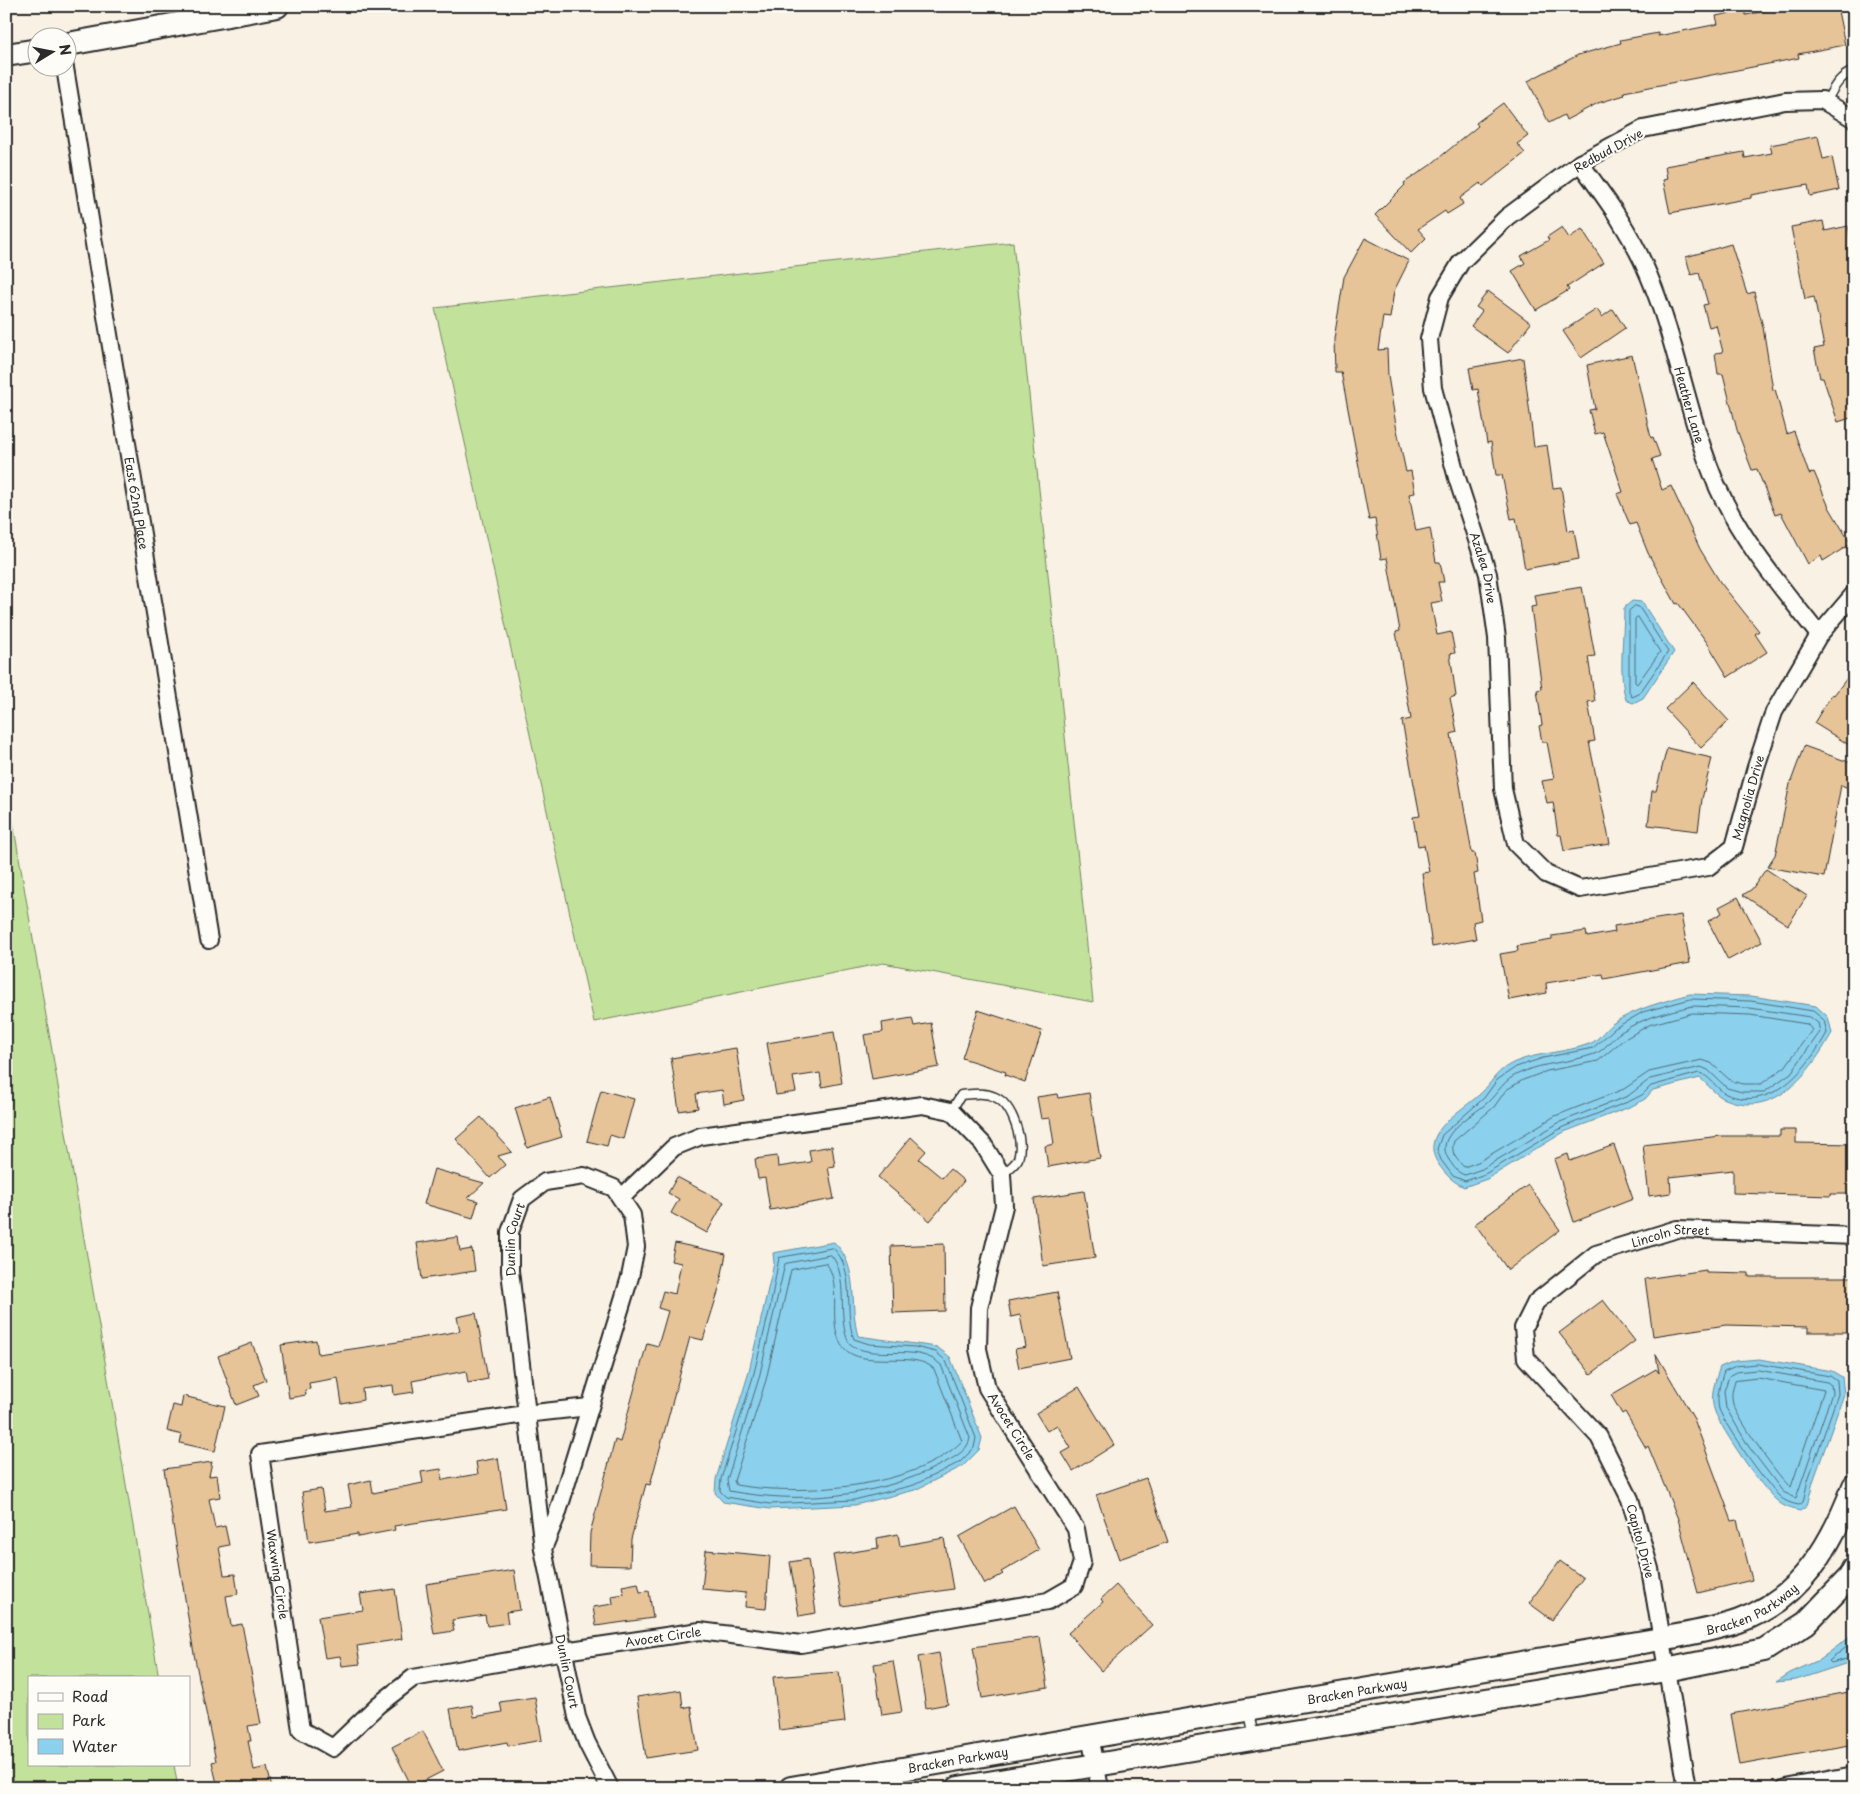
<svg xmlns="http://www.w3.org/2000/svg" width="1860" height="1794" font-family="'Playpen Sans',sans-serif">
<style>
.green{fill:#c2e29b;stroke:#768663}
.water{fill:#8bd0ec;stroke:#658e9f}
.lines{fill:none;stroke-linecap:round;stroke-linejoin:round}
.shore{stroke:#516d78;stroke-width:1}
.building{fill:#e7c398;stroke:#2b2b2b}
.lane-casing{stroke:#2b2b2b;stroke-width:11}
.street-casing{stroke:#2b2b2b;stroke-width:20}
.secondary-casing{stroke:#2b2b2b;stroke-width:26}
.lane{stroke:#fdfcf7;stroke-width:8}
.street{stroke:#fdfcf7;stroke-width:16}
.secondary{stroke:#fdfcf7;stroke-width:22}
.labels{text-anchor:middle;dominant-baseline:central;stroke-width:4.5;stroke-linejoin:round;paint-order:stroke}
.street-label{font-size:12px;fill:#2b2b2b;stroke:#fdfcf7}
</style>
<rect width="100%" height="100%" fill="#f9f1e4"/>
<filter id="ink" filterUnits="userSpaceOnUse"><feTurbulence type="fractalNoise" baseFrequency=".02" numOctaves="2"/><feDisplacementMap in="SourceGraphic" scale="10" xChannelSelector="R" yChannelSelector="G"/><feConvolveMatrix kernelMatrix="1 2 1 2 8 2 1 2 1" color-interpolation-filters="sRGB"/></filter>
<g filter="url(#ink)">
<!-- green -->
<path class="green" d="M1013 242 1093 1002 883 963 594 1022 435 308Z
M6 781 159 1678H29V1765H174L178 1788H6Z"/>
<!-- water -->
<path class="water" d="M1632 601 1642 602 1674 652 1643 698 1633 703 1626 700C1618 676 1624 634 1624 608Z
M1690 994 1751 996 1816 1006 1828 1017 1832 1033C1810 1073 1774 1121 1723 1098 1715 1094 1707 1084 1700 1078L1653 1090 1645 1099 1632 1106 1564 1132 1487 1179 1464 1187C1452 1181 1447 1176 1439 1165 1417 1134 1460 1112 1479 1095 1493 1082 1495 1071 1515 1062 1539 1052 1565 1053 1589 1044 1598 1041 1604 1030 1612 1024 1636 1008 1663 1002 1690 994Z
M834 1242C860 1267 849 1305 858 1336L937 1347 950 1357 982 1438 979 1450 963 1466 915 1490 855 1505 770 1509 723 1502 715 1493 716 1479 748 1375 774 1263 773 1253Z
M1759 1359 1832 1371 1842 1377 1844 1394 1813 1482 1807 1506 1800 1511C1792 1509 1783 1507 1776 1500 1761 1487 1722 1430 1715 1412 1709 1397 1715 1381 1720 1367L1735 1361Z
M1854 1634V1661L1796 1680 1776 1682 1790 1673 1819 1660Z"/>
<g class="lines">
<!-- shore -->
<path class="shore" d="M1635 606 1639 607 1668 652 1639 694 1632 697 1629 692V611Z
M1638 617 1660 652 1637 684 1635 682V619Z
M1691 999 1751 1001 1813 1011 1824 1020 1827 1033C1807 1069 1772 1113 1726 1094 1716 1089 1710 1075 1699 1073L1651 1086 1642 1095 1630 1101 1563 1127 1485 1174 1465 1181 1453 1176 1441 1160 1437 1149 1442 1135 1484 1098 1497 1080 1516 1067 1543 1058 1593 1048 1615 1028 1643 1012Z
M1692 1006 1750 1008 1810 1017 1818 1023 1820 1032 1791 1073 1764 1092H1742L1727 1088 1708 1070 1701 1067 1650 1079 1628 1096 1560 1122 1482 1169 1465 1175C1457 1173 1454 1167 1449 1160 1432 1136 1472 1116 1487 1103 1499 1092 1503 1080 1520 1073 1544 1062 1570 1063 1594 1054 1605 1051 1611 1038 1621 1032 1643 1018 1666 1012 1692 1006Z
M1693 1013 1750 1015 1807 1024 1812 1030 1785 1067 1761 1084H1743L1731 1081 1711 1063 1702 1060 1649 1072 1624 1089 1555 1116 1478 1162 1464 1167C1456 1159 1450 1152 1454 1141L1494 1107 1506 1090 1523 1080 1547 1071 1598 1061 1623 1040 1649 1025Z
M833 1248C857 1270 843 1311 854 1339L869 1344 915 1347 936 1352 946 1361 976 1438 974 1448 960 1462 914 1485 854 1500 770 1504 726 1497 720 1491 721 1479 753 1377 770 1308 779 1258Z
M831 1255C850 1276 836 1318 849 1343 871 1363 917 1341 941 1365L970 1438C968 1452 951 1459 940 1465 876 1498 799 1504 729 1491L727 1480 759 1378 785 1264Z
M826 1263C844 1286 825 1325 844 1348 862 1370 914 1349 934 1369L962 1441C915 1489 799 1496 736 1485L734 1481 766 1380 791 1270Z
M1758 1364 1830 1376 1837 1381 1838 1394 1808 1480 1803 1502 1799 1505C1792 1504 1784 1501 1779 1496 1765 1482 1725 1426 1719 1409 1716 1396 1720 1383 1724 1371L1736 1366Z
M1758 1370 1827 1382 1831 1385 1832 1393 1796 1498 1783 1492 1749 1447 1726 1408 1724 1391 1729 1376 1737 1372Z
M1758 1378 1824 1390 1791 1487C1781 1482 1737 1417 1733 1404 1731 1396 1732 1389 1735 1381Z
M1854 1641 1829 1661 1831 1663 1854 1657"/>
</g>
<!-- building -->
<path class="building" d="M1787 6H1837L1845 45 1798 54 1799 58 1624 92 1625 95 1598 103 1566 120 1564 115 1549 123 1528 81 1578 55 1621 43 1620 40 1658 33V36L1718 24 1716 16 1745 10 1746 15Z
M1503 103 1528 136 1517 144 1525 153 1483 186 1480 183 1460 198 1463 204 1447 214 1445 211 1418 229 1426 238 1411 253 1375 215 1405 185 1404 183 1429 166 1478 126 1476 123Z
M1818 136 1823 159 1832 157 1839 190 1810 196 1808 185 1751 195V198L1670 213 1663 180 1667 179 1665 166 1744 152 1745 158 1772 153 1770 145Z
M1823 221 1825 231 1848 226 1854 254V417L1838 422 1823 378H1820L1814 349 1824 347 1814 297 1805 299 1791 227Z
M1562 227 1569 238 1582 229 1604 263 1567 287 1569 290 1536 310 1512 271 1525 263 1521 256 1549 240 1547 237Z
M1365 238 1409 261 1394 291 1390 318 1383 317 1378 350 1387 349 1388 376 1396 425 1406 472 1411 471 1415 493 1409 494 1416 531 1430 528 1436 562H1440L1444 582H1438L1442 601 1431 603 1437 635 1451 632 1455 653 1450 654 1456 696 1450 698 1457 732 1451 734 1472 853H1475L1478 873 1474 874 1481 920 1473 922 1476 939 1432 947 1422 873 1429 872 1424 845 1418 846 1413 817 1420 816 1402 721 1411 719 1396 632 1400 631 1387 558 1381 559 1375 519 1369 520 1341 372H1335L1334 339 1344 277Z
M1731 244 1747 294 1754 292 1763 327 1773 390 1775 389 1787 434 1794 431 1809 474 1814 472 1829 507 1851 544 1823 561 1821 556 1808 564 1781 513 1775 515 1757 469 1752 470 1737 430 1723 374H1718L1715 353 1723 352 1716 325 1709 327 1703 305 1708 304 1699 273 1691 275 1686 257Z
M1488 291 1531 323 1508 353 1471 326 1482 311 1476 307Z
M1597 309 1602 317 1613 309 1625 328 1581 358 1563 331Z
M1632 355 1651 438 1653 437 1660 456 1652 459 1662 490 1671 486 1700 549 1720 582 1759 631 1755 634 1767 652 1728 677 1708 644 1678 603 1676 604 1648 553 1636 523 1630 525 1617 494 1623 492 1603 432 1595 434 1589 410 1595 409 1587 365Z
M1523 358 1534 447 1547 445 1553 488 1561 487 1568 531 1574 530 1579 559 1525 569 1516 518 1511 519 1502 475H1496L1491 442 1487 443 1478 389 1473 390 1469 368Z
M1582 587 1595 656 1588 657 1595 701 1588 702 1595 741 1589 742 1610 844 1564 851 1561 835H1558L1553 802 1547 803 1542 781 1554 779 1547 742H1542L1539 726 1542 725 1537 690 1542 689 1531 607 1536 606 1534 595Z
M1854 669V748L1814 723 1832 694 1834 695Z
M1693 682 1729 721 1701 748 1665 709Z
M1804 746 1854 764V781L1851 789 1841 785 1824 877 1767 867 1775 855 1790 784Z
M1667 748 1712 758 1702 799 1698 831 1648 825 1652 791H1656Z
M1766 869 1807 896 1788 925 1743 895 1752 889Z
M1738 897 1762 942 1728 960 1708 921 1722 913 1719 907Z
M1681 915 1690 963 1604 979 1603 974 1546 983 1547 993 1509 1000 1500 954 1518 951 1517 946 1552 940V936L1586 931 1587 937 1615 932 1614 926Z
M978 1010 1042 1031 1025 1082 1005 1075 1006 1072 962 1058Z
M912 1018 914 1026 931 1023 939 1067 872 1079 864 1035 883 1032 882 1023Z
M834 1032 842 1083 822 1087 820 1073 793 1077 796 1092 776 1095 767 1043Z
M736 1048 744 1100 724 1104 722 1090 696 1094 698 1108 679 1111 671 1058Z
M601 1090 634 1099 623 1139 610 1135 607 1146 587 1141Z
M1089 1093 1100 1158 1048 1167 1045 1146 1054 1144 1050 1118 1041 1119 1037 1097 1057 1094 1058 1098Z
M550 1097 562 1137 527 1148 515 1108Z
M481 1117 512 1152 498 1156 505 1165 490 1178 456 1139Z
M1780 1130H1796V1143L1854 1144V1194H1831V1196L1733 1193V1170L1670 1177 1671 1193 1649 1196 1643 1145 1721 1136H1780Z
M911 1137 926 1151 919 1159 942 1178 950 1169 964 1181 930 1221 878 1177Z
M1614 1145 1633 1199 1574 1222 1554 1159 1568 1154 1570 1161Z
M832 1146 835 1166 828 1167 834 1199 770 1210 765 1178 758 1179 755 1159 777 1156 778 1167 811 1162 809 1150Z
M434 1169 484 1183 468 1198 478 1201 473 1218 424 1204Z
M677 1177 724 1202 707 1233 671 1213 679 1199 668 1193Z
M1528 1185 1560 1230 1508 1270 1475 1224Z
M1084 1191 1095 1258 1043 1266 1034 1199Z
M458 1237 460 1251 472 1249 475 1271 422 1279 417 1243Z
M675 1243 726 1254 719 1289 703 1340 690 1337 650 1485 646 1484 631 1539 630 1566 589 1565 590 1533 615 1440 620 1442 647 1343 658 1346 668 1311 658 1308 663 1291 675 1294 681 1263 671 1261Z
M944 1244 945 1311 893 1313 891 1246Z
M1706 1270V1272L1749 1273V1277H1854V1332H1808V1327L1726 1325 1653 1336 1645 1279Z
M1057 1292 1070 1358 1019 1368 1015 1349 1026 1347 1020 1315 1011 1317 1008 1301Z
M1603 1300 1635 1341 1591 1374 1559 1333Z
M476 1313 488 1379 468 1383 466 1371 412 1381 414 1392 394 1395 393 1385 362 1389 363 1400 342 1404 338 1378 309 1383 310 1389 305 1390 306 1395 289 1398 281 1345 316 1340 318 1354 386 1344 460 1331 457 1317Z
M252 1343 266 1380 254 1385 259 1396 236 1405 218 1356Z
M1656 1354 1694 1419 1732 1521 1737 1520 1752 1580 1698 1593 1678 1519 1648 1446 1646 1448 1625 1412 1622 1414 1611 1395 1656 1369 1659 1373Z
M1079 1387 1114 1445 1073 1471 1062 1453 1071 1448 1057 1425 1047 1431 1036 1413Z
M183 1396 225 1406 215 1451 180 1443 182 1435 167 1431 173 1405 181 1407Z
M498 1458 506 1509 394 1526 395 1530 358 1537V1534L309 1542 302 1492 321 1489 325 1511 352 1507 348 1485 371 1480 373 1493 423 1483 421 1472 441 1469 442 1480 478 1474 476 1462Z
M212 1462 209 1476 217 1475 220 1497 209 1499 215 1528 225 1526 229 1545 219 1547 224 1575 235 1574 238 1594 226 1596 231 1626 242 1624 261 1724 248 1726 251 1741H248L254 1770 267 1767 272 1788H218L212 1762 216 1761 194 1654 164 1469Z
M1146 1478 1168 1542 1119 1559 1096 1495Z
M1014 1506 1039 1550 1001 1572 1003 1574 985 1584 959 1537Z
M898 1534 900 1546 944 1538 953 1589 842 1606 833 1555 878 1548 877 1538Z
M706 1550 770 1556 766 1609 745 1607 746 1593 702 1589Z
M808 1559 816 1613 799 1616 790 1562Z
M1560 1561 1583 1578 1552 1620 1529 1603Z
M514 1570 520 1610 506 1612 508 1623 487 1626 485 1615 452 1620 454 1631 434 1634 426 1584Z
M638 1583 640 1592 649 1591 653 1618 596 1626 593 1607 613 1604 612 1596 624 1594 622 1586Z
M1116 1585 1152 1625 1101 1671 1068 1633 1103 1602 1101 1599Z
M395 1589 402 1639 357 1646 360 1664 342 1666 340 1656 325 1658 318 1617 363 1610 360 1594Z
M1040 1637 1048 1687 982 1698 973 1647Z
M939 1653 948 1704 926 1708 918 1657Z
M893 1661 902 1712 882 1715 874 1664Z
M839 1672 845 1722 779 1730 773 1677Z
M681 1690 683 1708 691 1706 698 1750 646 1758 637 1697Z
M1854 1691V1744L1740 1765 1731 1714Z
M535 1697 542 1740 508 1746 507 1742 458 1751 450 1709 472 1705 474 1717 502 1712 500 1702Z
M423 1731 443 1771 412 1787 392 1747Z"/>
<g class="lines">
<defs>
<path id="lane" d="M1826 102C1833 89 1839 76 1854 71
M951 1111 961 1095C973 1094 984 1092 995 1097 1013 1105 1024 1141 1018 1159 1015 1165 1006 1171 1002 1175
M1249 1712 1254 1738"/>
<g id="street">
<path id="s1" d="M65 68 209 940"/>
<path id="s2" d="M1854 119 1822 100 1785 101 1643 129 1580 163 1507 217 1461 262 1440 297 1429 339 1433 388 1457 478 1488 574 1497 638 1503 789 1516 844 1546 874 1580 889 1708 867 1734 847 1756 767 1774 712 1819 635 1854 594"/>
<path id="s3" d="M1580 163C1608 201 1631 232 1649 276 1678 345 1688 420 1718 488 1743 543 1782 588 1819 635"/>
<path id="s4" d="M589 1407 525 1414 260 1454 301 1730 333 1748 378 1705 413 1678 564 1651 700 1631 801 1644 1048 1601 1074 1586 1082 1562 1076 1529 987 1388 978 1349 979 1308 1004 1206 1002 1175 983 1144 951 1111 922 1105 701 1136 674 1147 621 1198"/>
<path id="s5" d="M543 1549 510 1271V1232L522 1199 545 1182 584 1176 614 1188 632 1215 636 1247 630 1277 557 1515 543 1549 577 1717 587 1743 610 1788"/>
<path d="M1090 1736 1100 1788"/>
<path id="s6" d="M1687 1788 1650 1569 1630 1499 1599 1437 1526 1358 1523 1328 1536 1302 1596 1254 1677 1229 1854 1236"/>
<path d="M1785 1788 1854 1775"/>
</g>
<g id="secondary">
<path d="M68 44 277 6"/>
<path d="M6 55 38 50"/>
<path id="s7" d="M791 1788 1661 1639C1687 1634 1714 1630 1739 1621 1801 1599 1832 1544 1854 1486"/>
<path d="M958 1788 1666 1670 1764 1650 1806 1623 1850 1577 1854 1569"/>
</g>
</defs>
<!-- lane casing -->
<use href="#lane" class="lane-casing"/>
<!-- street casing -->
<use href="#street" class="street-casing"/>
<!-- secondary casing -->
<use href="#secondary" class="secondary-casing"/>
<!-- lane -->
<use href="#lane" class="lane"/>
<!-- street -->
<use href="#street" class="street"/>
<!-- secondary -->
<use href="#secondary" class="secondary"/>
</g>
</g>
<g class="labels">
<!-- street labels -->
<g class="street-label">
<text transform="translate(1608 150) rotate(-29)">Redbud Drive</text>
<text stroke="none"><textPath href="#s3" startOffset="268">Heather Lane</textPath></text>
<text stroke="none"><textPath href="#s1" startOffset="441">East 62nd Place</textPath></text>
<text stroke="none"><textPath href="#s2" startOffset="766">Azalea Drive</textPath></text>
<text stroke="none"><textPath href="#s2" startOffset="1339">Magnolia Drive</textPath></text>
<text stroke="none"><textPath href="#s6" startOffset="685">Lincoln Street</textPath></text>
<text stroke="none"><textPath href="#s5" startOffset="312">Dunlin Court</textPath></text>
<text transform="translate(1012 1426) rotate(58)">Avocet Circle</text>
<text transform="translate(1641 1541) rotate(75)">Capitol Drive</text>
<text stroke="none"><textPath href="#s4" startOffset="454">Waxwing Circle</textPath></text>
<text stroke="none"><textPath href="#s7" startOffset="979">Bracken Parkway</textPath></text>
<text stroke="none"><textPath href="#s4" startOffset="1008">Avocet Circle</textPath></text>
<text stroke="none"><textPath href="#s5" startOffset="960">Dunlin Court</textPath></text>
<text stroke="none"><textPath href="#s7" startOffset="574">Bracken Parkway</textPath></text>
<text stroke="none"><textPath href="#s7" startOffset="169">Bracken Parkway</textPath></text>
</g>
</g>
<!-- margin -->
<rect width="1860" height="1794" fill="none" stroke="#fdfcf7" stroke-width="25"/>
<rect x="12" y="12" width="1835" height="1769" fill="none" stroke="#2b2b2b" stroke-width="2" filter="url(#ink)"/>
<!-- legend -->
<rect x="28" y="1676" width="162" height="90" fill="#fdfcf7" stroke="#a9a8a5"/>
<rect x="38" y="1693" width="25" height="8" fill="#fdfcf7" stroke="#a9a8a5"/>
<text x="72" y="1702" font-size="15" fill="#2b2b2b">Road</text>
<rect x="38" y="1714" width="25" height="15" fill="#c2e29b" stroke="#a9a8a5"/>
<text x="72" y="1726" font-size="15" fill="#2b2b2b">Park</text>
<rect x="38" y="1739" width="25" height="15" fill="#8bd0ec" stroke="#a9a8a5"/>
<text x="72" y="1752" font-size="15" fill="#2b2b2b">Water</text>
<!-- north arrow -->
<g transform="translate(52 52) rotate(80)"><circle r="24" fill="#fdfcf7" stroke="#a9a8a5"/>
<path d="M0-4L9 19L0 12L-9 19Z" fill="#2b2b2b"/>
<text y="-8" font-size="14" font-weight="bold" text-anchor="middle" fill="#2b2b2b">N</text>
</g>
</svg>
